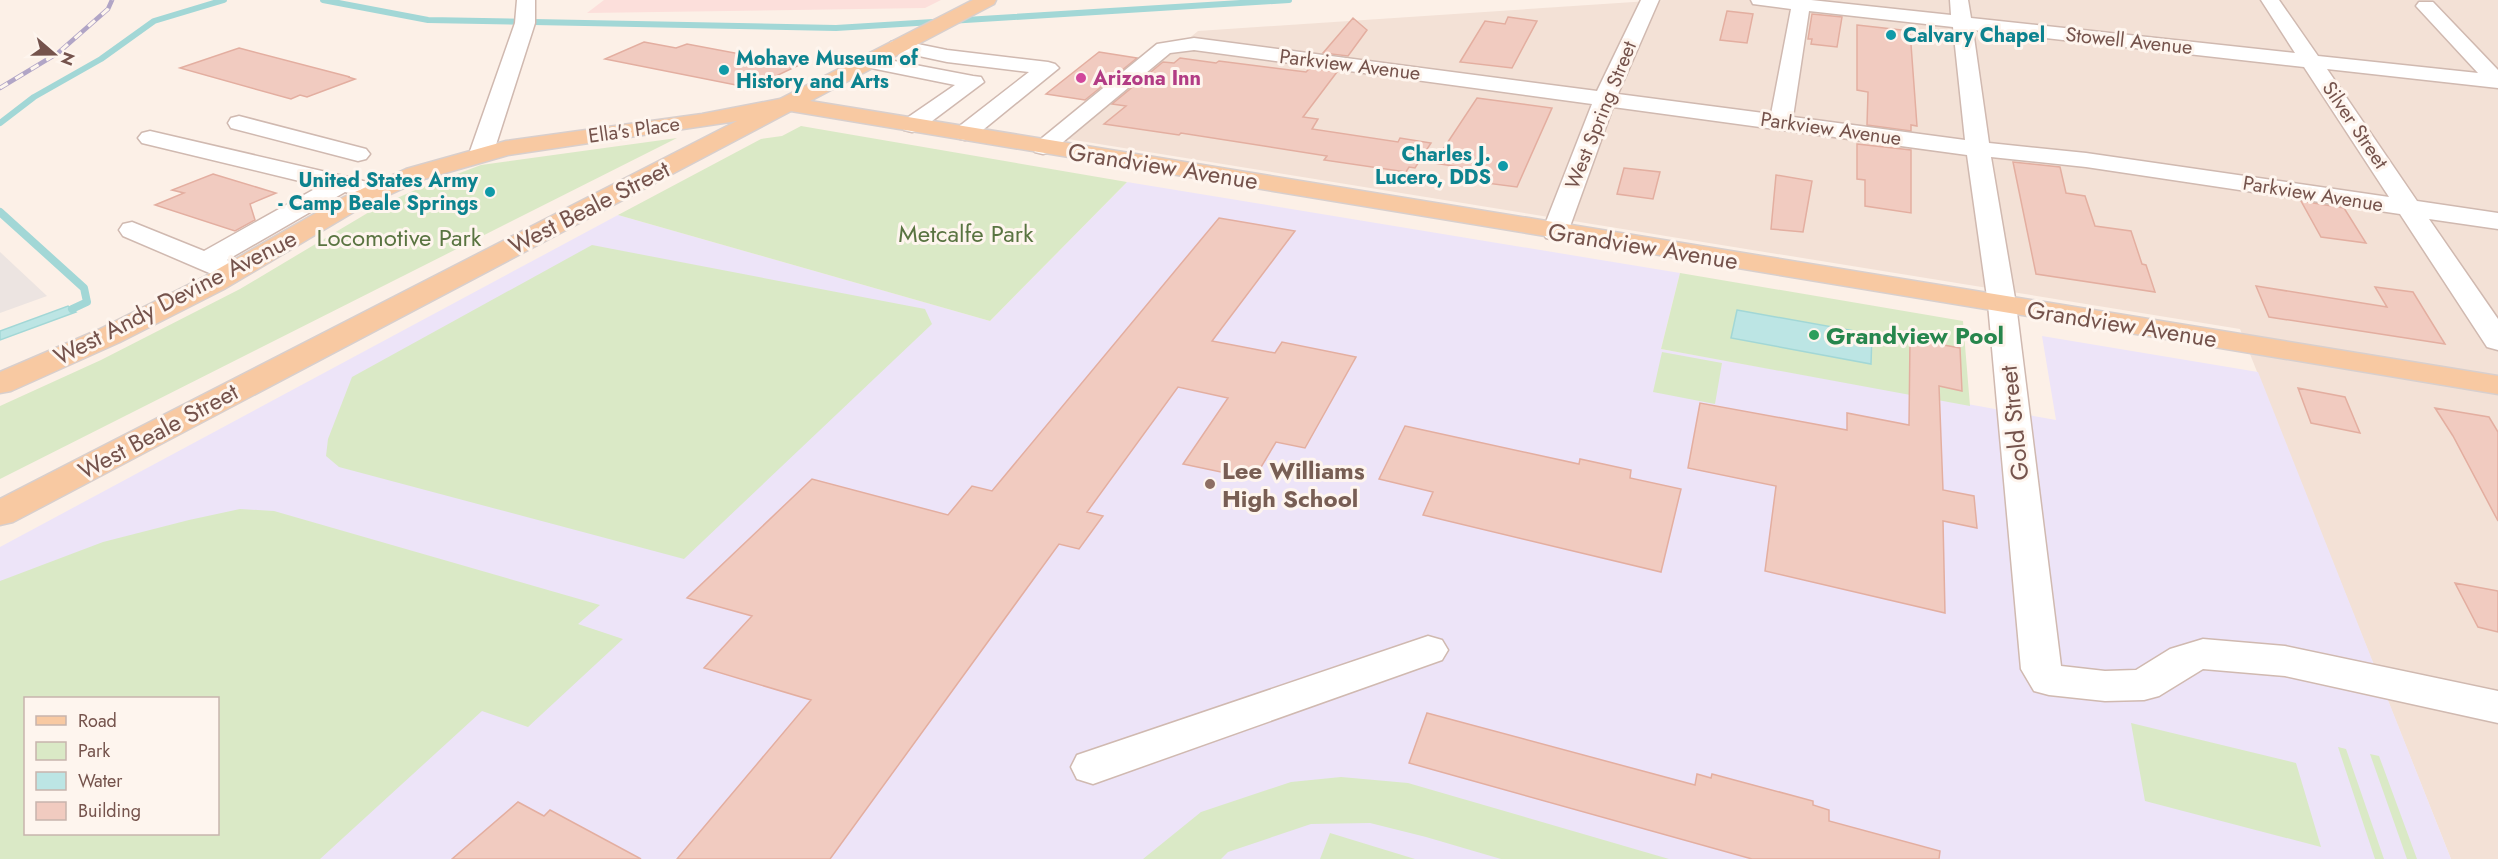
<svg xmlns="http://www.w3.org/2000/svg" width="2498" height="859" font-family="Jost,sans-serif">
<style>
.residential{fill:#f3e1d6}
.commercial{fill:#fcdfdb}
.industrial{fill:#ece4e1}
.education{fill:#ede4f8;fill-rule:evenodd}
.green{fill:#dae9c6;fill-rule:evenodd}
.water{fill:#bce5e4;stroke:#a2d7d6;stroke-width:1.5}
.lines{fill:none;stroke-linecap:round;stroke-linejoin:round}
.stream-far1{stroke:#a2d7d6;stroke-width:6}
.stream{stroke:#a2d7d6;stroke-width:8}
.building{fill:#f1cbc0;stroke:#e3aea0;stroke-width:1.5}
.minor-casing{stroke:#d0b9b0;stroke-width:3}
.major-casing{stroke:#d8cfcd;stroke-width:3}
.minor{fill:#fff;fill-rule:evenodd}
.major{fill:#f8c9a2;fill-rule:evenodd}
.rail-casing{stroke:#b1a5c6;stroke-width:4.5}
.rail{stroke:#fef5ee;stroke-width:3;stroke-dasharray:9;stroke-linecap:butt}
.culture-dot{fill:#0f9aa8;stroke:#fef5ee;stroke-width:2}
.hotel-dot{fill:#d1479c;stroke:#fef5ee;stroke-width:2}
.leisure-dot{fill:#2e9e5b;stroke:#fef5ee;stroke-width:2}
.education-dot{fill:#8d6e63;stroke:#fef5ee;stroke-width:2}
.labels{text-anchor:middle;dominant-baseline:central;stroke-width:6;stroke-linejoin:round;paint-order:stroke}
.far-culture-label{font-size:20px;font-weight:bold;fill:#0d838f;stroke:#fef5ee;text-anchor:start}
.far-street-label{font-size:20px;fill:#75534c;stroke:#fef5ee}
.far-hotel-label{font-size:20px;font-weight:bold;fill:#b23c85;stroke:#fef5ee;text-anchor:start}
.street-label{font-size:24px;fill:#75534c;stroke:#fef5ee}
.park-label{font-size:24px;fill:#597441;stroke:#fef5ee}
.leisure-label{font-size:24px;font-weight:bold;fill:#27864d;stroke:#fef5ee;text-anchor:start}
.education-label{font-size:24px;font-weight:bold;fill:#785e54;stroke:#fef5ee;text-anchor:start}
</style>
<rect width="100%" height="100%" fill="#fcf0e7"/>
<!-- residential -->
<path class="residential" d="M1664 0H2498V859H2451L2240 329 1068 139 1198 31Z"/>
<!-- commercial -->
<path class="commercial" d="M604 0H941L925 8 587 13Z"/>
<!-- industrial -->
<path class="industrial" d="M0 252 47 296 0 313Z"/>
<!-- education -->
<path class="education" d="M1127 182 1680 273 1661 349 2056 420 2042 336 2258 372 2451 859H0V547L618 215 990 321ZM26 698H218V834H26Z"/>
<!-- green -->
<path class="green" d="M801 126 1127 182 990 321 618 215 761 139 782 136Z
M677 138 0 479V406L101 360 240 289 381 205 420 188 481 165Z
M592 245 925 309 932 324 684 559 339 467 326 456 328 439 352 377Z
M1680 273 1963 321 1970 406 1661 349Z
M1662 352 1722 363 1715 404 1653 392Z
M240 509 274 511 600 605 578 624 623 639 528 727 482 711 320 859H0V581L103 542 189 520ZM26 698H218V834H26Z
M2131 723 2296 763 2321 847 2145 801Z
M2338 747 2346 749 2384 859H2375Z
M2370 754 2379 756 2417 859H2407Z
M1341 777 1408 783 1669 859H1501L1426 837 1370 823 1311 824 1228 852 1221 859H1143L1201 812 1291 782Z
M1330 833 1415 859H1320Z"/>
<!-- water -->
<path class="water" d="M68 306 76 312 0 340V331Z
M1737 310 1872 334 1871 364 1731 338Z"/>
<g class="lines">
<!-- stream-far1 -->
<path class="stream-far1" d="M323 0 428 20 836 28 1289 0
M0 123 34 97 101 59 154 21 224 0"/>
<!-- stream -->
<path class="stream" d="M0 212 84 288 87 302 72 309"/>
</g>
<!-- building -->
<path class="building" d="M1727 11 1753 14 1747 43 1720 40Z
M1812 14 1842 17 1837 47 1811 44 1812 39H1808Z
M1508 17 1537 21 1512 68 1460 62 1485 21 1505 24Z
M1353 18 1367 30 1348 56 1323 53Z
M1857 25 1910 31 1917 126 1911 125V131L1867 125 1868 92 1857 90Z
M644 42 676 48 687 44 799 65 751 88 605 59Z
M239 48 350 77H348L355 79 307 97 300 95 291 99 180 68Z
M1099 52 1137 58 1085 100 1046 94Z
M1180 58 1216 63 1219 61 1306 72 1310 68 1337 72 1303 117 1318 119 1312 129 1398 142 1400 138 1431 143 1415 168 1409 167 1406 172 1324 160 1327 156 1181 133 1179 135 1104 124 1126 106 1112 104 1163 62 1174 63Z
M1477 98 1552 108 1517 187 1478 182 1482 173 1476 172 1477 170 1434 163Z
M1857 144 1911 150V213L1865 206V180L1857 179Z
M2013 162 2060 167 2066 193 2085 196 2095 226 2131 231 2142 264 2146 265 2155 292 2036 274Z
M1624 168 1660 172 1653 199 1617 194Z
M213 174 276 193 250 204 255 220 235 231 155 205 184 193 172 190Z
M1776 175 1812 181 1803 232 1771 229Z
M2301 201 2344 208 2366 243 2321 237Z
M1219 218 1295 231 1212 341 1275 353 1282 342 1356 357 1305 448 1276 442 1254 479 1183 464 1228 398 1178 387 1087 512 1103 516 1079 549 1059 544 830 859H677L811 700 704 668 752 616 687 598 812 479 948 515 972 486 992 491Z
M2256 286 2387 307 2375 287 2413 292 2445 344 2269 317Z
M1910 339 1960 348 1962 391 1939 386 1943 490 1974 496 1977 528 1943 521 1945 613 1765 571 1776 486 1688 468 1700 403 1847 430V413L1909 425Z
M2298 388 2345 397 2360 433 2311 423Z
M2435 408 2489 417 2498 432V521L2453 436Z
M1405 426 1579 464 1580 459 1631 470 1630 478 1681 489 1661 572 1423 515 1433 492 1379 479Z
M2455 583 2498 591V632L2478 627Z
M1427 713 1695 785 1697 774 1711 778 1712 774 1813 801V805L1829 810V821L1940 851 1939 859H1752L1409 763Z
M518 802 544 816 550 810 641 859H452Z"/>
<g class="lines">
<defs>
<path id="minor" d="M517 0H535V23L493 154 489 159 481 161 473 159 469 154 515 23Z
M1641 0H1659L1618 94 1771 114 1791 9 1753 4 1751 0H1811L1951 15 1950 0H1968L1971 18 2295 53 2261 0H2279L2318 56 2478 73 2416 6 2419 2H2433L2498 70V88L2327 69 2417 201 2498 213V229L2429 219 2498 319V350L2487 347 2400 214 2086 167 1991 157 2016 304 2061 666 2105 671 2136 670 2170 649 2203 639 2285 646 2498 691V723L2285 676 2203 669 2159 696 2144 700 2105 701 2049 695 2034 691 2021 669 1988 304 1967 155 1613 107 1568 232 1564 238 1555 240 1546 238 1542 232 1592 104 1194 50 1170 53 1051 152 1043 154 1035 152 1031 147 1157 44 1194 38 1597 91ZM1809 11 1953 27 1965 140 1793 117ZM1973 30 2304 67 2389 197 2086 153 1989 143Z
M898 40 947 50 1048 62 1055 64 1059 68 973 138 965 140 957 138 953 133 957 128 1029 72 947 62 891 50 888 46 891 42Z
M868 56 973 76 981 77 984 82 920 130 912 132 904 130 901 125 904 120 955 85 861 66 858 62 861 58Z
M239 116 366 149 370 154 366 159 358 161 231 128 228 123 231 118Z
M150 131 352 178 385 187 389 192 385 197 376 200 345 192 227 260 234 263 238 269 234 275 224 277 214 275 123 236 119 230 123 224 132 222 204 251 320 186 142 143 138 138 142 133Z
M1428 636 1442 640 1448 650 1442 660 1093 784 1077 779 1071 767 1077 755Z"/>
<path id="major" d="M973 0H996L994 4 810 101 2498 376V394L791 111 13 522 0 525V499L737 121 508 155 424 179 362 207 224 289 120 342 11 391 0 393V372L98 330 204 277 344 197 406 169 506 141 702 114 780 99Z"/>
</defs>
<!-- minor casing -->
<use href="#minor" class="minor-casing"/>
<!-- major casing -->
<use href="#major" class="major-casing"/>
<!-- minor -->
<use href="#minor" class="minor"/>
<!-- major -->
<use href="#major" class="major"/>
<defs>
<path id="rail" d="M0 88 58 53 108 9 112 0"/>
</defs>
<!-- rail casing -->
<use href="#rail" class="rail-casing"/>
<!-- rail -->
<use href="#rail" class="rail"/>
</g>
<!-- markers -->
<g class="culture-dot">
<circle cx="1891" cy="35" r="6"/>
<circle cx="724" cy="70" r="6"/>
<circle cx="1503" cy="166" r="6"/>
<circle cx="490" cy="192" r="6"/>
</g>
<circle class="hotel-dot" cx="1081" cy="78" r="6"/>
<circle class="leisure-dot" cx="1814" cy="335" r="6"/>
<circle class="education-dot" cx="1210" cy="484" r="6"/>
<g class="labels">
<!-- far-culture labels -->
<g class="far-culture-label">
<text x="1903" y="35">Calvary Chapel</text>
<text x="736" y="58">Mohave Museum of<tspan x="736" dy="23">History and Arts</tspan></text>
<text x="1491" y="154" text-anchor="end">Charles J.<tspan x="1491" dy="23">Lucero, DDS</tspan></text>
<text x="478" y="180" text-anchor="end">United States Army<tspan x="478" dy="23">- Camp Beale Springs</tspan></text>
</g>
<!-- far-street labels -->
<g class="far-street-label">
<text transform="translate(2129 41) rotate(6)">Stowell Avenue</text>
<text transform="translate(1350 65) rotate(7)">Parkview Avenue</text>
<text transform="translate(1601 115) rotate(-68)">West Spring Street</text>
<text transform="translate(2355 125) rotate(56)">Silver Street</text>
<text transform="translate(1831 129) rotate(8)">Parkview Avenue</text>
<text transform="translate(634 130) rotate(-8)">Ella's Place</text>
<text transform="translate(2313 194) rotate(9)">Parkview Avenue</text>
</g>
<!-- far-hotel labels -->
<g class="far-hotel-label">
<text x="1093" y="78">Arizona Inn</text>
</g>
<!-- street labels -->
<g class="street-label">
<text transform="translate(1163 166) rotate(9)">Grandview Avenue</text>
<text transform="translate(589 207) rotate(-27)">West Beale Street</text>
<text transform="translate(1643 246) rotate(9)">Grandview Avenue</text>
<text transform="translate(175 297) rotate(-27)">West Andy Devine Avenue</text>
<text transform="translate(2122 324) rotate(9)">Grandview Avenue</text>
<text transform="translate(2014 423) rotate(-96)">Gold Street</text>
<text transform="translate(158 431) rotate(-28)">West Beale Street</text>
</g>
<!-- park labels -->
<g class="park-label">
<text x="966" y="233">Metcalfe Park</text>
<text x="399" y="237">Locomotive Park</text>
</g>
<!-- leisure labels -->
<g class="leisure-label">
<text x="1826" y="335">Grandview Pool</text>
</g>
<!-- education labels -->
<g class="education-label">
<text x="1222" y="470">Lee Williams<tspan x="1222" dy="28">High School</tspan></text>
</g>
</g>
<!-- legend -->
<rect x="24" y="697" width="195" height="138" fill="#fef5ee" stroke="#c7b4ad" stroke-width="1.5"/>
<rect x="36" y="716" width="30" height="9" fill="#f8c9a2" stroke="#c7b4ad" stroke-width="1.5"/>
<text x="78" y="727" font-size="18" fill="#75534c">Road</text>
<rect x="36" y="742" width="30" height="18" fill="#dae9c6" stroke="#c7b4ad" stroke-width="1.5"/>
<text x="78" y="757" font-size="18" fill="#75534c">Park</text>
<rect x="36" y="772" width="30" height="18" fill="#bce5e4" stroke="#c7b4ad" stroke-width="1.5"/>
<text x="78" y="787" font-size="18" fill="#75534c">Water</text>
<rect x="36" y="802" width="30" height="18" fill="#f1cbc0" stroke="#c7b4ad" stroke-width="1.5"/>
<text x="78" y="817" font-size="18" fill="#75534c">Building</text>
<!-- north arrow -->
<g transform="translate(54 54) rotate(110)" stroke="#fef5ee" stroke-width="4.5" paint-order="stroke">
<path d="M0-4.5L10 22L0 15L-10 22Z" fill="#75534c"/>
<text y="-9" font-size="16" font-weight="bold" text-anchor="middle" fill="#75534c">N</text>
</g>
</svg>
